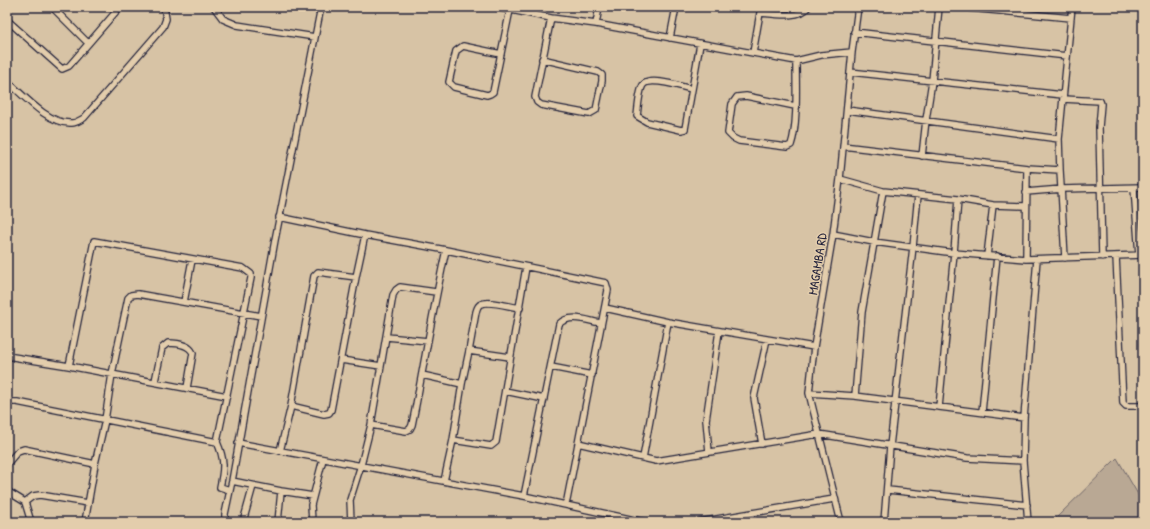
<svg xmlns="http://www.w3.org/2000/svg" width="1150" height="529" font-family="'Patrick Hand',sans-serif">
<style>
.green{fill:#b9a894;stroke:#6e6568}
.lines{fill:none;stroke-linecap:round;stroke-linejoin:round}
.minor-casing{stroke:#22223b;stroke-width:8}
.minor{stroke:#e3cdac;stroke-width:5.5}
.labels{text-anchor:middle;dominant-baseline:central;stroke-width:3;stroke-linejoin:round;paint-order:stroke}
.street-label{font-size:13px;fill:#22223b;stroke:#e3cdac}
</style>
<rect width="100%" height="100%" fill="#d7c3a5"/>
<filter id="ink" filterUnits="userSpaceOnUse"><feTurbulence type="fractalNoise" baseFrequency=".025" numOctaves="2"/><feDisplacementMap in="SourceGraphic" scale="8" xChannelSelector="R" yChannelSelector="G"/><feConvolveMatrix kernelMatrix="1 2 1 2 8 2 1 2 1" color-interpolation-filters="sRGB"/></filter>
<g filter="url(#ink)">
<!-- green -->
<path class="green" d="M1117 458 1143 503V522H1052Z"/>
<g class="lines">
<defs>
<path id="minor" d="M52 7 88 43
M214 7 223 19 237 25 315 37
M496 7 551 18 596 24 796 61 821 55 852 52
M958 7 1071 18
M760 13C773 14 800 19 808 7
M7 20 62 69 69 66 120 7
M596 24 599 7
M854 32 1067 56
M670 38 676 7
M753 53 761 7
M501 54 463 46 456 51 449 82 454 87 487 95 490 94 493 92 510 10
M542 59 598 72 602 75V81L596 110 589 114 541 105 537 102 535 97 551 18
M850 72 1063 95
M7 81C23 95 49 125 72 123 76 123 80 120 84 118L163 27 166 19 164 7
M692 89C682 87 650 76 643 85 639 91 638 109 637 116L647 122 681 130 685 129 700 44
M1063 99 1100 101 1101 104 1099 127 1102 257
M795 106 746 96 737 97 732 104 728 133 733 138 739 141 787 147 791 145C798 125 796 84 796 61
M847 110 1059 139
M843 146 1027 168 1060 170
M922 156 926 120 932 81 939 7
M840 179 883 191 958 199 993 205 1025 206
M1134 188 1139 255
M1026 192 1062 189 1143 187
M279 217 365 235 446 250 606 283 608 290 567 500 565 504
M833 234 874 242 954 253 1026 259 1143 255
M987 256 993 205
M1116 256 1123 403 1126 406H1143
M1065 258 1060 170 1059 139 1072 7
M1026 259 1027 168
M184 302 192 260
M605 308 668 322 814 347
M387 337 428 341
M469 351 510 357
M7 356 69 366
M341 360 381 366
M551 367 592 375
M422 375 462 384
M155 381 162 348 168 343C177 343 189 344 193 353L187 388
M505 391 544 399
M809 393 855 396 1024 418
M855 396 862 312 883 191
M7 402H17L217 442 251 278V274L243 268 94 241 69 366 227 396
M291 406 324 414 329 413 331 410 356 277 365 235
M939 407 954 253 958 199
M982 412 997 256
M371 425 406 431 410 429 412 425C424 366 433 308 446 250
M453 440 491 446 496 442 526 267
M217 442C225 460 224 469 220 487L230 490
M238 443 524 496 644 522
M578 443 656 461 819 434 967 458 1023 461
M762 444 754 398 767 339
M280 451 291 406 314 276 318 272 356 277
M709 452 706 420 719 331
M643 458 668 322
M7 464 18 451 24 449 95 464
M232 481 281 491 313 496
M444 481 453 440 462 384 469 351 476 312C477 308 478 305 481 304 489 300 511 307 520 308
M888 490 1027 505
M7 491 25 502 31 522
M524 496 559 324C570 313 588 321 601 323
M25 502 33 496 40 495 88 503
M85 522 95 464 105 420 112 374 128 298 131 295 138 294 261 316
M225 522V514L232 481 275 240 321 7
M243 522 253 486
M278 522 281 491
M312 522 311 505 323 459
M351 522 350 500 361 465 371 425 393 295 396 290 400 287 436 292
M699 522 834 499
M841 522 809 393 814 347 833 234 840 179 852 52 858 7
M884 522 890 446 913 247 918 195
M1028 522 1023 461 1024 418 1037 259"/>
</defs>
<!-- minor casing -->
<use href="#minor" class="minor-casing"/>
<!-- minor -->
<use href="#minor" class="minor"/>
</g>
</g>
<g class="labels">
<!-- street labels -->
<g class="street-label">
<text transform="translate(817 264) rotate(-81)">MAGAMBA RD</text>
</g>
</g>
<!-- margin -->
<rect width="1150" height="529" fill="none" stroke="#e3cdac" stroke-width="24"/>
<rect x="12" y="12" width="1126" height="505" fill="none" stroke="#22223b" stroke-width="1.5" filter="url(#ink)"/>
</svg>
